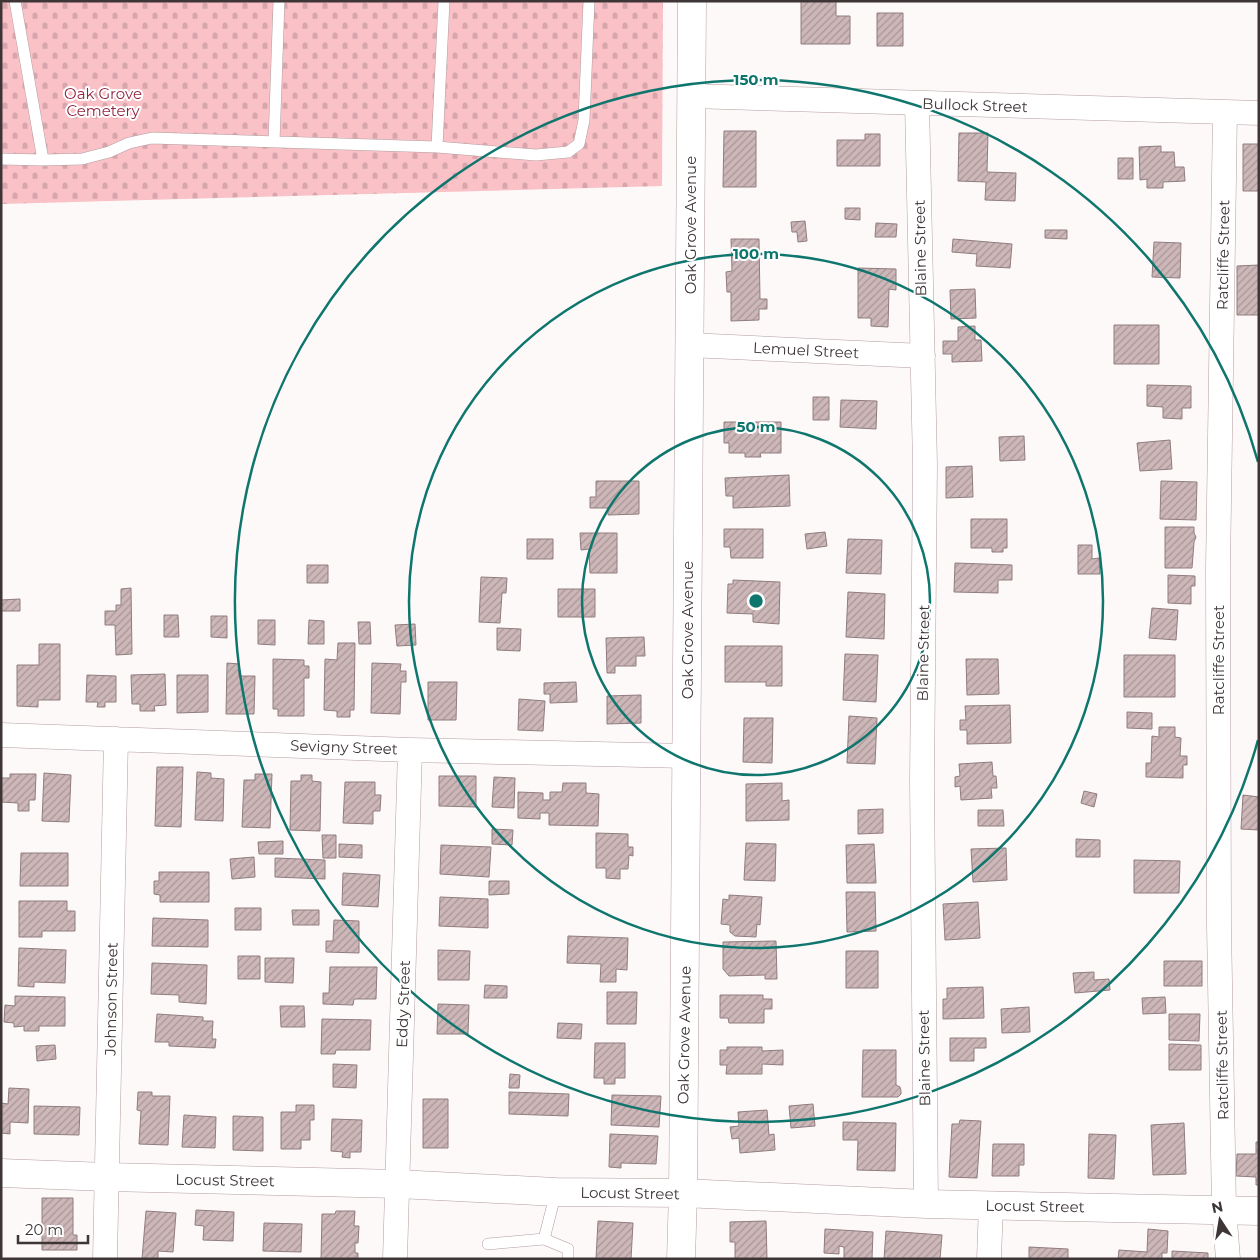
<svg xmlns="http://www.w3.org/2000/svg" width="1260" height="1260" font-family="Montserrat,sans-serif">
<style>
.cemetery{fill:url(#cemetery-stones)}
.building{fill:url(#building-hatch);stroke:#907c7e}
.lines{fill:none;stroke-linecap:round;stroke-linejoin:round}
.service-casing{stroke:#b39ea0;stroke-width:12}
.minor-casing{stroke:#b39ea0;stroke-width:25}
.tertiary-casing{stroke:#b39ea0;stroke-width:29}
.service{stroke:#fff;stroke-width:11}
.minor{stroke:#fff;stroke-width:24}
.tertiary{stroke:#fff;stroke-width:28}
.ring{fill:none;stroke:#0f766e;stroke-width:2.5}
.labels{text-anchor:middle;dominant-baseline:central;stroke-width:4;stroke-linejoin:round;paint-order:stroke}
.park-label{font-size:15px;fill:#912540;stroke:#fff}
.street-label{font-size:15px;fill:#3e3536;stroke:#fff}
.centre{fill:#0f766e;stroke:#fff;stroke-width:2.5}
.ring-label{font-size:15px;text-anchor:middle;font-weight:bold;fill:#0f766e;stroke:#fff;stroke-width:4;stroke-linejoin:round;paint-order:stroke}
</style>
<defs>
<pattern id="cemetery-stones" width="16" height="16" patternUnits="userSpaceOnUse" patternTransform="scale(1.25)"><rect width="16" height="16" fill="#fac1c7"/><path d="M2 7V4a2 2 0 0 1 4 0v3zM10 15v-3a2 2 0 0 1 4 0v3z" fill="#d7a6ac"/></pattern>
<pattern id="building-hatch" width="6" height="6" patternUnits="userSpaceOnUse" patternTransform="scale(1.25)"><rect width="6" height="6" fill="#cdb7b9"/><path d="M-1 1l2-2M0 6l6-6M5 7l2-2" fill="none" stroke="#a89697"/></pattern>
</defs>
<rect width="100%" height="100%" fill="#fdf9f9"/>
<!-- cemetery -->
<path class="cemetery" d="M1 1H663L662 186 1 204Z"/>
<!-- building -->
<path class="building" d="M801 1H836V16H850V44H801Z
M877 13H903V46H877Z
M724 131H756V187H723Z
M959 133H988L987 172 1016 173 1015 201 985 200 986 182 958 181Z
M865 134H880V166H837V140H865Z
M1243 144H1259V191H1243Z
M1161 146V152H1174L1175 167H1184L1185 181 1163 182V188H1147V179L1140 180 1139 147Z
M1118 158H1133V179H1118Z
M845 208H860V220L845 219Z
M805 221 807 241 798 242 797 232H792L791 222Z
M876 223 897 224 896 237H875Z
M1045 230H1067V239L1045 238Z
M731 239H759L760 299H767V309H759V320L731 321V292H727L726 272 732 271Z
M953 239 1012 244 1010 268 976 266 977 254 952 252Z
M1154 242 1181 243 1180 278 1152 277Z
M1259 265V315H1237V266Z
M858 268 896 269V290L889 289 888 327 871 326V318H858Z
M975 289 976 318 951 319 950 290Z
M1114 325H1159V364H1114Z
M975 326V340H981L982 361 952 362V354H943V341H958V327Z
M1147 385 1191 386V408H1182V419L1163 418V407L1147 406Z
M813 397H829V420H813Z
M841 400 877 401 876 429 840 427Z
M724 422H781V453H760L761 457H745V453H729V443H724Z
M1024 436 1025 460 1000 461 999 437Z
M1170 440 1172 469 1140 471 1137 443Z
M972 466 973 497 946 498V467Z
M789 475 790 506 733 508V496H726L725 478Z
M596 481H639V514L608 515V508H590V497H596Z
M1161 481 1197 482 1196 520 1160 519Z
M971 519H1007V548H1003V552H992V548H971Z
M1165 527H1194V533L1196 537 1194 542 1192 568H1165Z
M724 529H763V558H731L730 547H724Z
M825 532 827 546 807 549 805 534Z
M580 533H617V573H590L589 549 581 550Z
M527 539H553V559H527Z
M848 539 882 540 881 574 846 573Z
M1078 545H1092V559L1099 558 1100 574H1078Z
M955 563 1012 565V580H998V593L954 592Z
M307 565H328V583H307Z
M1168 575 1195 576V586H1191V604L1168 603Z
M481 577 507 578 506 593H502L500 623 479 622Z
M733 580 780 582 779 624 753 622V614L727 613 728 584H733Z
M131 588 132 654 116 655 115 625H105V611H116V605H121V589Z
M558 589H595V617H558Z
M848 592 885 594 884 639 846 637Z
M20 599V611H1V600Z
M1152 608 1178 610 1176 640 1149 638Z
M164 615H178L179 637H164Z
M211 616H227V638L211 637Z
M258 620H275V645L258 644Z
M309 620 324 621V644H308Z
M358 622H370L371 644H359Z
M415 624 416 645 397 646 395 625Z
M497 628 521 629 520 651 497 650Z
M644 637 645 656H636V666H615V673H607L606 638Z
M338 643H355L354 710H350V717H337V711L324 710 325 659 337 660Z
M39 644H60V700H38V707L17 706V665H39Z
M725 646H782V686H766V682H725Z
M845 654 878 655 876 702 843 700Z
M1124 655H1175V697H1124Z
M273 659 304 660V666H309V678H304V716H278V709H273Z
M966 659H998L999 694 967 695Z
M227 663 239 664V676H255L254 714H226Z
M372 663 401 664 400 671H406V682H401L400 714 371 713Z
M165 674 166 705 154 706 155 711H140V704H132L131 675Z
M87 675 116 676V702H105V707H97L98 702H86Z
M177 675H208V712L177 713Z
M428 682H457L456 720H428Z
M576 682 577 702 550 703V694H544V683Z
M641 695V723L607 724V696Z
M519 699 545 701 543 731 518 730Z
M1010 705 1011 743 967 744V730H960V720H966L965 706Z
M1127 712 1152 713V729L1127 728Z
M849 716 877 718 875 764 847 763Z
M744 718H773L772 763 743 762Z
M1159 727H1175V737L1181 738 1180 756H1187V765H1183V778L1146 777V763H1151L1152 736 1159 737Z
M992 762 993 776H996L997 788H991L992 798 961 800 960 786 955 787V777L960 776 959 764Z
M157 767H183L181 827 155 826Z
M197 772 211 773V778L224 779 223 821 195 820Z
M44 773 71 775 69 822 42 821Z
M10 774H36L35 800H29V811H18V803L1 802V778H10Z
M255 774H272L270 828 242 827 244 780H255Z
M301 775H312V781L321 782 320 831 290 830 291 781H301Z
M439 776H476V807L439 806Z
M494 777 515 778 514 808 492 807Z
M345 782H375V795H381L380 811H373V824L343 823Z
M563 783H586V793L599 794 598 826 549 825V813H540V819L518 818V792L543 793V800H550V792H562Z
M782 783V801L789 800V820L746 821V784Z
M1084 791 1097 794 1094 807 1081 803Z
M1243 795 1259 797V830L1241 829Z
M883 809V833L858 834V810Z
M978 810H1003L1004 826H978Z
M492 829 513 830 512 845 492 844Z
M596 833 628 834V847H633V856L629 855 628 869H620V879L606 878V868H596Z
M322 835H336V858H323Z
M1076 839 1100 840V857H1076Z
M283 841V854H259L258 842Z
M746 843 776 844 775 881 744 880Z
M339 844 362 845V858L339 857Z
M874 844 876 883H847L846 845Z
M441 845 491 847 489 877 440 874Z
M1006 848 1007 880 973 882 971 849Z
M21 853H68V886H20Z
M254 857 255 877 232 879 230 859Z
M275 858 325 860V879L275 877Z
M1134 860 1180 861 1179 893H1134Z
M159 872H209V902H160V895L154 894V881H159Z
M343 873 380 875 378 907 342 905Z
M489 881H509V894L489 895Z
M846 892H875L876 931 847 932Z
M729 895 762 897 760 925 757 924 756 937 735 936 730 932V925L721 924 723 899 729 900Z
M440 897 488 899V928L439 926Z
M19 901H67V911H75V931H42V937H19Z
M978 902 980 938 945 940 943 904Z
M235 908H261V930H235Z
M292 910H319V925H293Z
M153 918 208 920V947L152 946Z
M334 920 359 921V953L326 952V941H333Z
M568 936 628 938 627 970 616 969V982H600L601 964 567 963Z
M776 941 777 979H765V975L729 976 723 969V942Z
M19 948 66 950 65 983 34 982V987L18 986Z
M438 950 470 951 469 980H438Z
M846 951H878V988H846Z
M238 956H260V979H238Z
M265 958H294L293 983 265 982Z
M1164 961H1202V986H1164Z
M152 963 207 965 206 1004 179 1002V995L151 994Z
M330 967H377L376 999H354L353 1005 323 1004V993H329Z
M1094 972V980L1109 979 1110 990 1075 993 1073 973Z
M485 985 507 986V998H484Z
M983 987 984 1018 943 1019V999H947V988Z
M607 992H637L636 1024H607Z
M720 995H763V999H772V1009H764V1023H729L728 1018H720Z
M15 996 65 997V1026H39V1031H24V1026L14 1027V1023L4 1022 5 1005 15 1006Z
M1165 997 1166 1013 1143 1014 1142 998Z
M438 1004 469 1005 468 1034H437Z
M280 1006H304L305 1027H281Z
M1029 1007 1030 1032 1002 1033 1001 1009Z
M157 1014 203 1017V1021H213L212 1039H216L215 1048 169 1046V1042H155Z
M1169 1014H1200L1199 1041 1169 1040Z
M322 1019 371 1020 370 1050H336L335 1054H321Z
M558 1023 582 1024 581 1039 557 1038Z
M950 1038H986V1048H974V1061H950Z
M595 1043H625V1078H615V1084H604V1078H594Z
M1169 1044 1201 1045V1070H1169Z
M55 1045 56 1059 37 1061 36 1046Z
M727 1047H762V1051L783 1050V1065L762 1064V1074H726L727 1065H720V1050H727Z
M863 1050H896V1085L900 1087 901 1091V1094L898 1097H862Z
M333 1064 357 1065 356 1088 333 1087Z
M510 1074 520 1075 519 1088H509Z
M9 1088 29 1089 28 1123 10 1122V1134L1 1133V1103L8 1104Z
M138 1092H152V1096H170L168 1145 139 1144 141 1111 137 1110Z
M509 1092 569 1094 568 1116 509 1114Z
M612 1095 661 1096 659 1127 611 1125Z
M423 1099H448V1148H423Z
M813 1104 815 1126 791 1128 789 1106Z
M296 1105H314V1120H310V1140H301V1149H281V1112H296Z
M34 1106 80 1107 79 1135 34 1134Z
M767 1110 769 1135 774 1134 775 1150 740 1153 739 1138 732 1139 730 1127 739 1126 738 1112Z
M184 1115 216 1117 215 1148 182 1147Z
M233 1116 263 1117V1151L233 1150Z
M332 1119 362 1120 361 1152H350V1158L342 1157 343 1152 331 1151Z
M960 1120 981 1121 977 1178 949 1177 952 1124H959Z
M843 1122 896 1123 895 1171 857 1170 858 1140H843Z
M1184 1123 1186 1174 1153 1175 1151 1125Z
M610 1134 658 1136 656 1164 621 1163V1168L609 1167Z
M1089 1134 1116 1135 1114 1179 1088 1178Z
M1256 1142H1259V1185H1256V1177L1236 1176 1237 1154H1256Z
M993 1144H1024V1165H1019V1176H992Z
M42 1198H73V1235H77V1250H42Z
M196 1210 234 1212 233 1241 203 1240 204 1226 195 1225Z
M146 1211 176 1213 173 1252 158 1251V1259H142Z
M336 1211H355L354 1226H359L358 1243H355V1253H358V1259H321L322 1214H335Z
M598 1221 633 1223 631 1259H596Z
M766 1221 767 1259H735V1242H730V1222Z
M264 1223 302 1224 301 1252 263 1251Z
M825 1229 873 1232 872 1259H844V1247L839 1246V1254L824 1253Z
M1148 1229 1168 1231 1167 1253H1162V1259H1118L1119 1250 1147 1252Z
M886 1231 942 1235 940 1259H884Z
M1029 1247 1068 1249V1259H1029Z
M1172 1251 1208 1253V1259H1172Z"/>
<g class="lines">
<defs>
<path id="service" d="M15 1 43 160
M444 1 437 147 536 155 568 152 579 144 584 120 589 1
M274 142 279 1
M1 159 43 160 82 159 109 152 129 143 152 138 437 147
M556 1192 544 1239 568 1249V1259
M488 1244 544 1239"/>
<path id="minor" d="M691 96 1259 113
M917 103 925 465 922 781 926 1204
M1225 112 1218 568 1219 925 1224 1209 1228 1259
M689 345 923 356
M1 735 410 750 687 756
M105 1259 116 739
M395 1259 410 750
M989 1259 991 1205"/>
<path id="tertiary" d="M1 1173 107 1177 398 1184 556 1192 683 1193 926 1204 1259 1211
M681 1259 683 1193C687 796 688 399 692 1"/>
</defs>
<!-- service casing -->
<use href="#service" class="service-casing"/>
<!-- minor casing -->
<use href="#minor" class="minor-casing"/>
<!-- tertiary casing -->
<use href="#tertiary" class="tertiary-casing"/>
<!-- service -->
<use href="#service" class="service"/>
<!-- minor -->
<use href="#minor" class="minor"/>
<!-- tertiary -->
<use href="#tertiary" class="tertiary"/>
</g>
<!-- distance rings -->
<g class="ring">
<circle cx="756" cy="601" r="174"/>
<circle cx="756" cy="601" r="347"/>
<path d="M1258 740A521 521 0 1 1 1258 462"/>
</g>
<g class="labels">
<!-- park labels -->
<g class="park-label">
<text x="103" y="93">Oak Grove<tspan x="103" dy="17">Cemetery</tspan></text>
</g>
<!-- street labels -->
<g class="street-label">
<text transform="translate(975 105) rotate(2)">Bullock Street</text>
<text transform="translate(690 225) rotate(-90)">Oak Grove Avenue</text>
<text transform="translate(920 248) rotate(-91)">Blaine Street</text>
<text transform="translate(1223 255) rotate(-89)">Ratcliffe Street</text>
<text transform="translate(806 350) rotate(3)">Lemuel Street</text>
<text transform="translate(687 630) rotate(-90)">Oak Grove Avenue</text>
<text transform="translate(923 653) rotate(-89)">Blaine Street</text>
<text transform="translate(1218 660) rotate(-90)">Ratcliffe Street</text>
<text transform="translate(344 747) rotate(2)">Sevigny Street</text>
<text transform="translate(111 999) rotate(-89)">Johnson Street</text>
<text transform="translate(403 1004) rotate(-88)">Eddy Street</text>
<text transform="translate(684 1035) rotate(-89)">Oak Grove Avenue</text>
<text transform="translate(924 1058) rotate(-91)">Blaine Street</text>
<text transform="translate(1222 1065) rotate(-91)">Ratcliffe Street</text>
<text transform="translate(225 1180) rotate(1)">Locust Street</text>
<text transform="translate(630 1193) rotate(1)">Locust Street</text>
<text transform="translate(1035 1206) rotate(1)">Locust Street</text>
</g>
</g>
<circle cx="756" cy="601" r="8" class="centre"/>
<g class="ring-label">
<text x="756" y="85">150 m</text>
<text x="756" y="259">100 m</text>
<text x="756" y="432">50 m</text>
</g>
<!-- border -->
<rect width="1260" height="1260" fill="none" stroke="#3e3536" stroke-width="5"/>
<!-- north arrow -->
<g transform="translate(1220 1220) rotate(348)" stroke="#ffffff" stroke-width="4" paint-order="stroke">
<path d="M0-4L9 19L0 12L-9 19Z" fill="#3e3536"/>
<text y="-8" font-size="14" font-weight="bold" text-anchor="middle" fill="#3e3536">N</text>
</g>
<!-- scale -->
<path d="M18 1235v8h70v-8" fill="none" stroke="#3e3536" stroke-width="2.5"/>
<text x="25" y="1235" font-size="15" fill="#3e3536" stroke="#ffffff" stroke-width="4" paint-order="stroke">20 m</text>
</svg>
